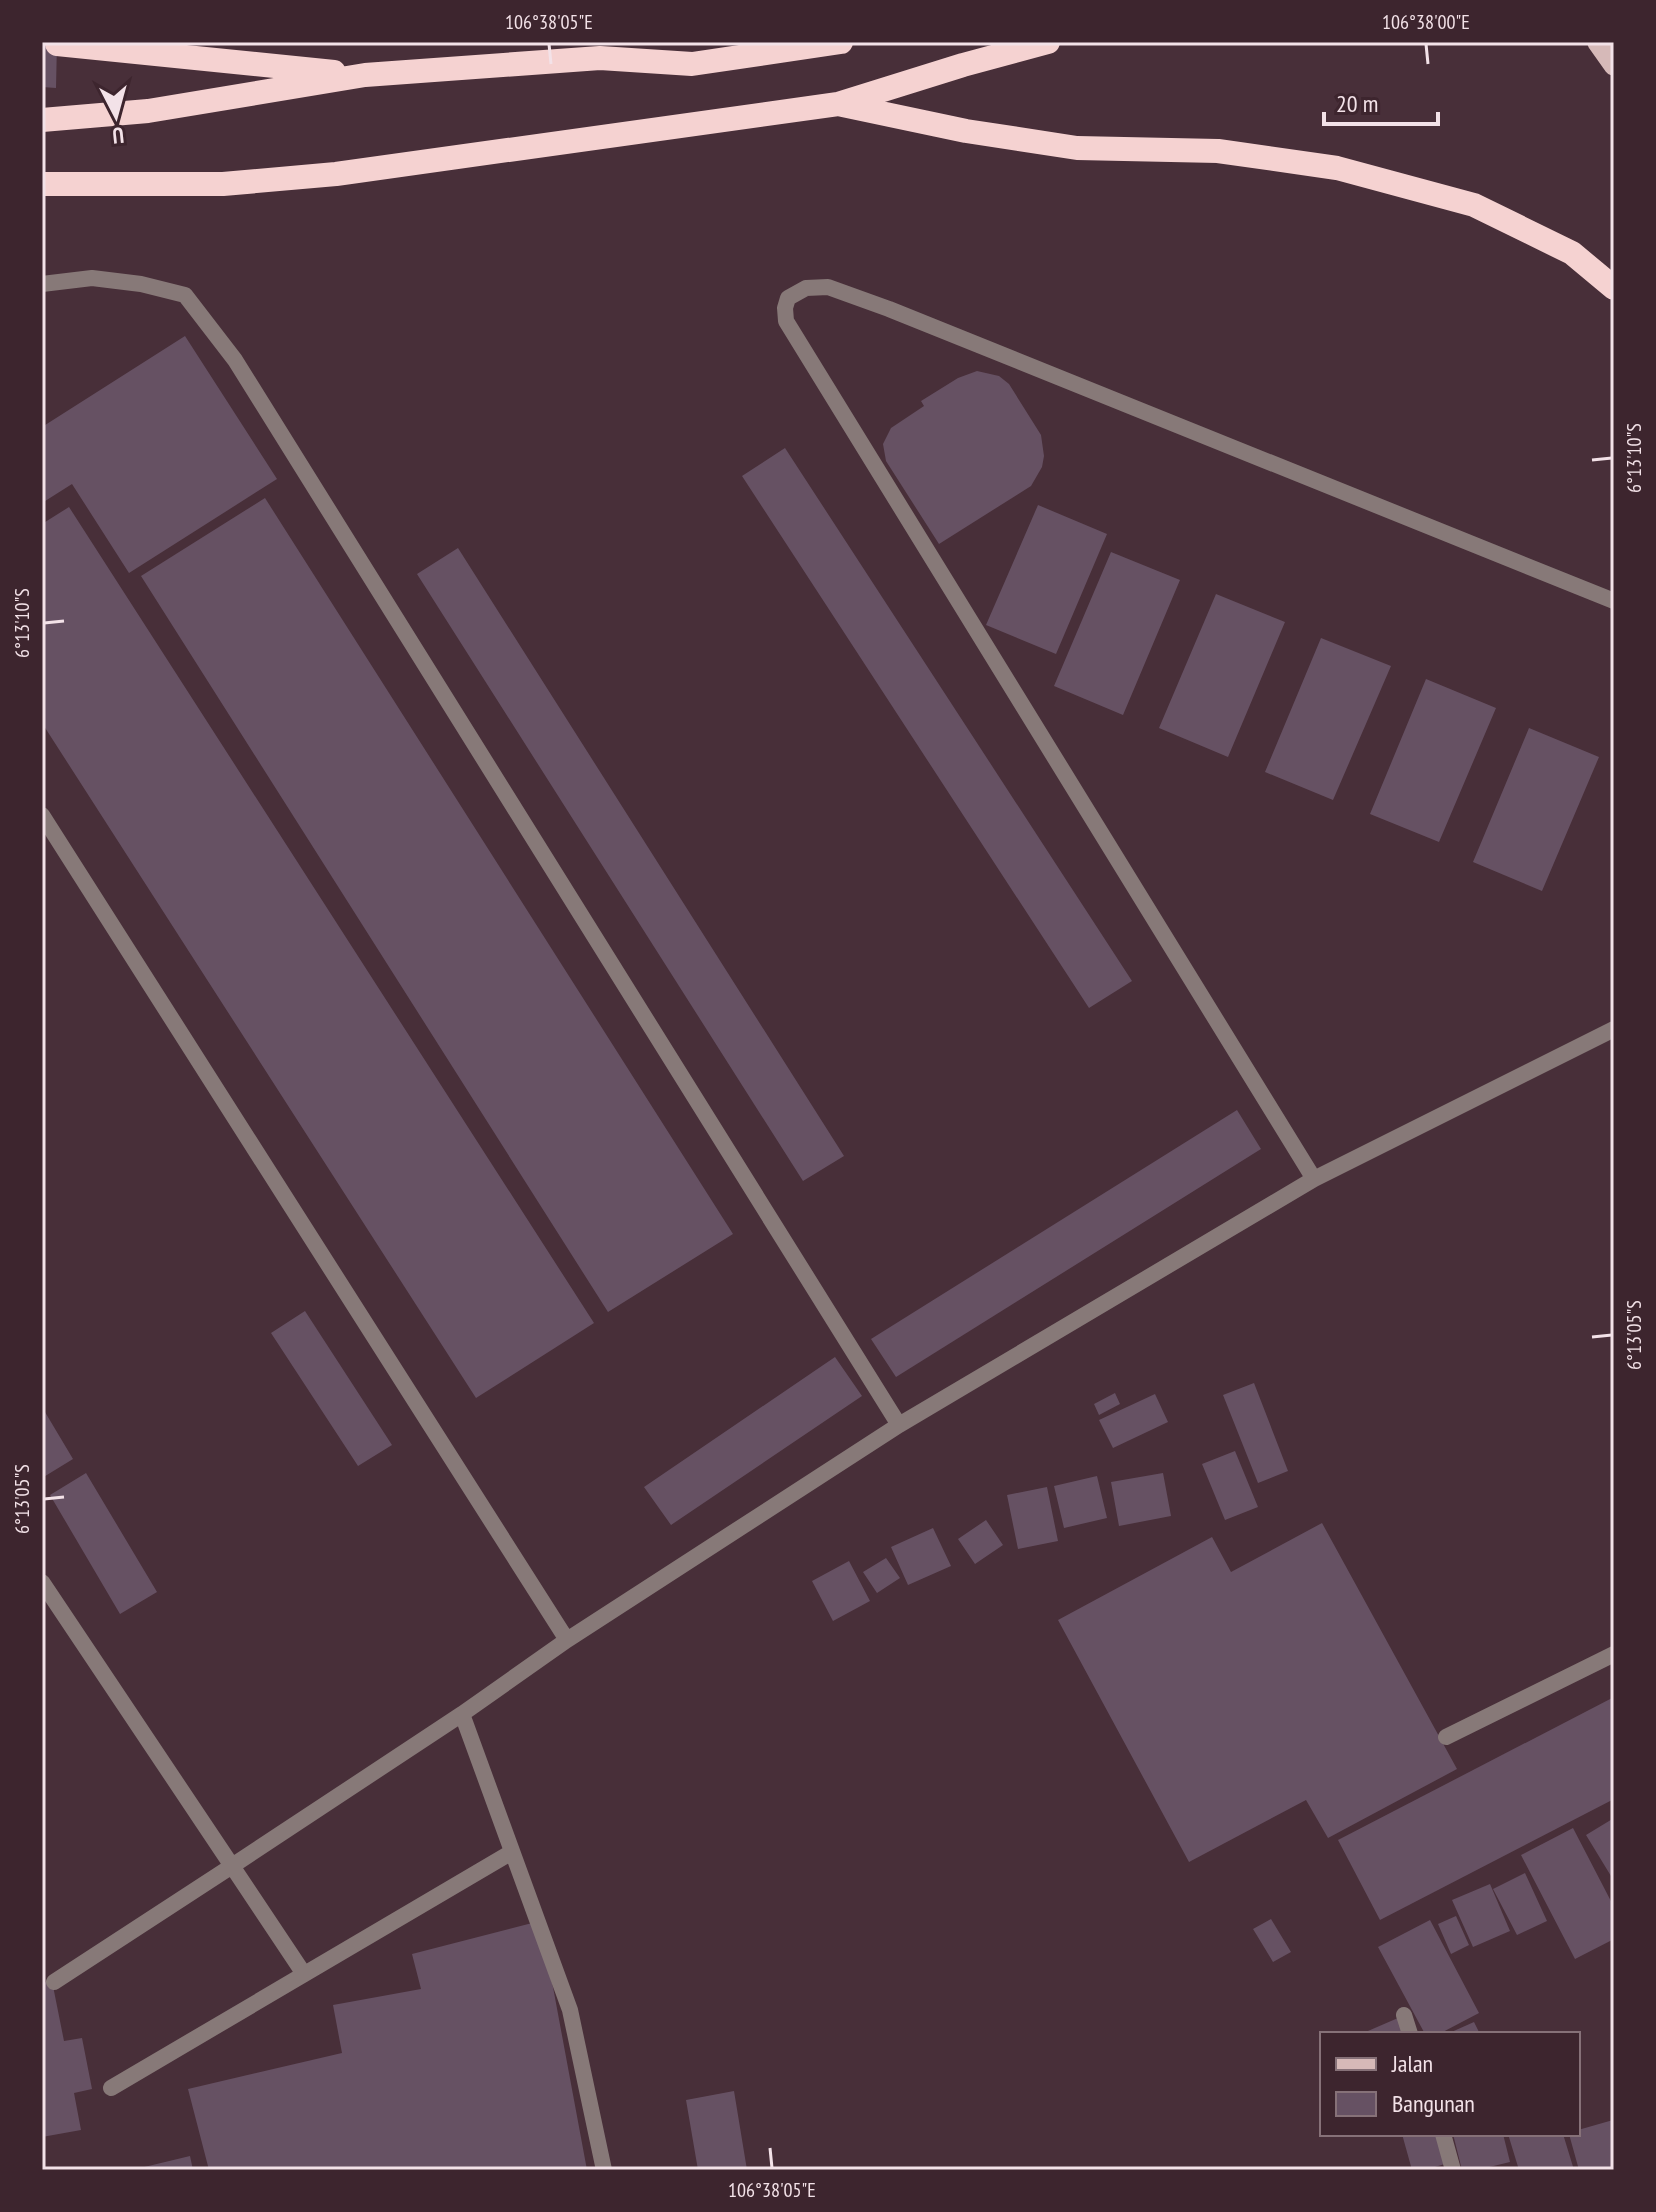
<svg xmlns="http://www.w3.org/2000/svg" width="1656" height="2212" font-family="'PT Sans Narrow',sans-serif">
<style>
.building{fill:#665163}
.lines{fill:none;stroke-linecap:round;stroke-linejoin:round}
.service{stroke:#877978;stroke-width:16}
.minor{stroke:#877978;stroke-width:16}
.primary{stroke:#d6b9b8;stroke-width:20}
.motorway{stroke:#f5d2d1;stroke-width:24}
.ticks{fill:none;stroke:#f3e2e8;stroke-width:3}
.neatline{fill:none;stroke:#f3e2e8;stroke-width:3}
.ticks-label{font-size:20px;text-anchor:middle;fill:#f3e2e8}
</style>
<rect width="100%" height="100%" fill="#482f39"/>
<!-- building -->
<path class="building" d="M42 42H57L56 88 42 87Z
M185 336 277 479 129 573 72 484 42 503V427Z
M977 371 999 376 1009 384 1041 435 1044 456 1042 467 1031 486 939 544 886 461 883 444 891 428 924 406 921 401 958 378Z
M785 448 1132 981 1089 1008 742 476Z
M265 498 733 1234 608 1312 141 576Z
M1038 505 1107 534 1056 654 986 625Z
M69 507 594 1323 476 1398 42 723V524Z
M458 548 844 1156 803 1181 417 574Z
M1111 552 1180 580 1123 715 1054 686Z
M1216 594 1285 622 1228 757 1159 728Z
M1321 638 1391 666 1333 800 1265 772Z
M1426 679 1496 708 1439 842 1370 814Z
M1529 728 1599 757 1542 891 1473 862Z
M1237 1110 1261 1149 896 1377 871 1339Z
M305 1311 392 1445 358 1466 271 1333Z
M835 1357 862 1396 671 1525 644 1487Z
M1254 1383 1288 1471 1258 1483 1223 1395Z
M1115 1393 1120 1404 1099 1415 1094 1404Z
M1155 1394 1168 1422 1113 1448 1099 1420Z
M42 1407 73 1459 42 1478Z
M1235 1451 1258 1507 1225 1520 1202 1464Z
M86 1473 157 1592 120 1614 50 1495Z
M1163 1473 1171 1516 1119 1526 1111 1482Z
M1097 1476 1107 1518 1064 1528 1054 1486Z
M1047 1487 1058 1541 1018 1549 1007 1495Z
M986 1520 1003 1545 975 1564 958 1539Z
M1322 1523 1457 1769 1328 1838 1306 1800 1189 1862 1058 1620 1212 1537 1231 1572Z
M933 1528 951 1566 908 1585 891 1547Z
M886 1558 900 1578 877 1593 863 1572Z
M849 1561 870 1601 833 1621 812 1581Z
M1614 1697V1799L1380 1920 1338 1840Z
M1614 1818V1881L1586 1835Z
M1573 1828 1614 1907V1939L1575 1959 1521 1855Z
M1525 1873 1547 1921 1517 1935 1493 1889Z
M1490 1884 1510 1931 1473 1947 1452 1900Z
M1456 1916 1469 1945 1451 1954 1438 1924Z
M1271 1919 1291 1952 1273 1962 1253 1929Z
M1430 1920 1479 2013 1439 2034H1425L1378 1947Z
M536 1922 553 1987 587 2170H209L188 2089 342 2053 333 2005 421 1989 412 1954Z
M52 1981 64 2041 82 2038 92 2089 74 2093 81 2130 42 2137V1983Z
M1398 2018 1405 2034H1361Z
M1474 2022 1480 2034H1447Z
M734 2091 747 2170H698L686 2100Z
M1613 2120 1614 2170H1579L1569 2134H1578V2130Z
M1402 2134H1440L1448 2163 1425 2170H1412Z
M1453 2134H1503L1510 2162 1477 2170H1462Z
M1508 2134H1563L1574 2170H1519Z
M190 2156 193 2170H137L136 2169Z"/>
<g class="lines">
<!-- service -->
<path class="service" d="M42 284 92 278 141 284 185 295 235 360 899 1425
M42 815 567 1640
M1314 1179 786 321 785 308 788 298 806 288 828 287 889 309 1614 601
M42 1582 232 1866 462 1714 567 1640 899 1425 1314 1179 1614 1029
M462 1714 570 2010 604 2170
M1446 1737 1614 1654
M54 1982 232 1866 304 1974
M111 2088 512 1852"/>
<!-- minor -->
<path class="minor" d="M1404 2015 1410 2034
M1443 2134 1453 2170"/>
<!-- primary -->
<path class="primary" d="M1597 42 1614 66"/>
<!-- motorway -->
<path class="motorway" d="M57 44 334 72
M838 104 966 131 1077 148 1218 151 1337 168 1474 205 1572 253 1614 288
M42 120 148 111 365 75 600 58 692 64 841 42
M42 184H223L336 174 838 104 963 65 1048 42"/>
</g>
<!-- ticks -->
<path class="ticks" d="M549 44 551 64M1426 44 1428 64M1592 460 1612 458M44 623 64 621M1592 1337 1612 1335M44 1499 64 1497M770 2148 772 2168"/>
<!-- border -->
<rect width="1656" height="2212" fill="none" stroke="#3d252e" stroke-width="88"/>
<!-- legend -->
<rect x="1320" y="2032" width="260" height="104" fill="#3d252e" stroke="#867178" stroke-width="2"/>
<rect x="1336" y="2058" width="40" height="12" fill="#d6b9b8" stroke="#867178" stroke-width="2"/>
<text x="1392" y="2072" font-size="24" fill="#f3e2e8">Jalan</text>
<rect x="1336" y="2092" width="40" height="24" fill="#665163" stroke="#867178" stroke-width="2"/>
<text x="1392" y="2112" font-size="24" fill="#f3e2e8">Bangunan</text>
<!-- north arrow -->
<g transform="translate(116 116) rotate(174)" stroke="#3d252e" stroke-width="6" paint-order="stroke">
<path d="M0-6L14 30L0 20L-14 30Z" fill="#f3e2e8"/>
<text y="-12" font-size="22" font-weight="bold" text-anchor="middle" fill="#f3e2e8">U</text>
</g>
<!-- scale -->
<path d="M1324 112v12h114v-12" fill="none" stroke="#f3e2e8" stroke-width="4"/>
<text x="1336" y="112" font-size="24" fill="#f3e2e8" stroke="#3d252e" stroke-width="6" paint-order="stroke">20 m</text>
<rect x="44" y="44" width="1568" height="2124" class="neatline"/>
<g class="ticks-label">
<text x="549" y="29">106°38'05"E</text>
<text x="1426" y="29">106°38'00"E</text>
<text transform="translate(1634 458) rotate(-90)" y="7">6°13'10"S</text>
<text transform="translate(22 623) rotate(-90)" y="7">6°13'10"S</text>
<text transform="translate(1634 1335) rotate(-90)" y="7">6°13'05"S</text>
<text transform="translate(22 1499) rotate(-90)" y="7">6°13'05"S</text>
<text x="772" y="2197">106°38'05"E</text>
</g>
</svg>
